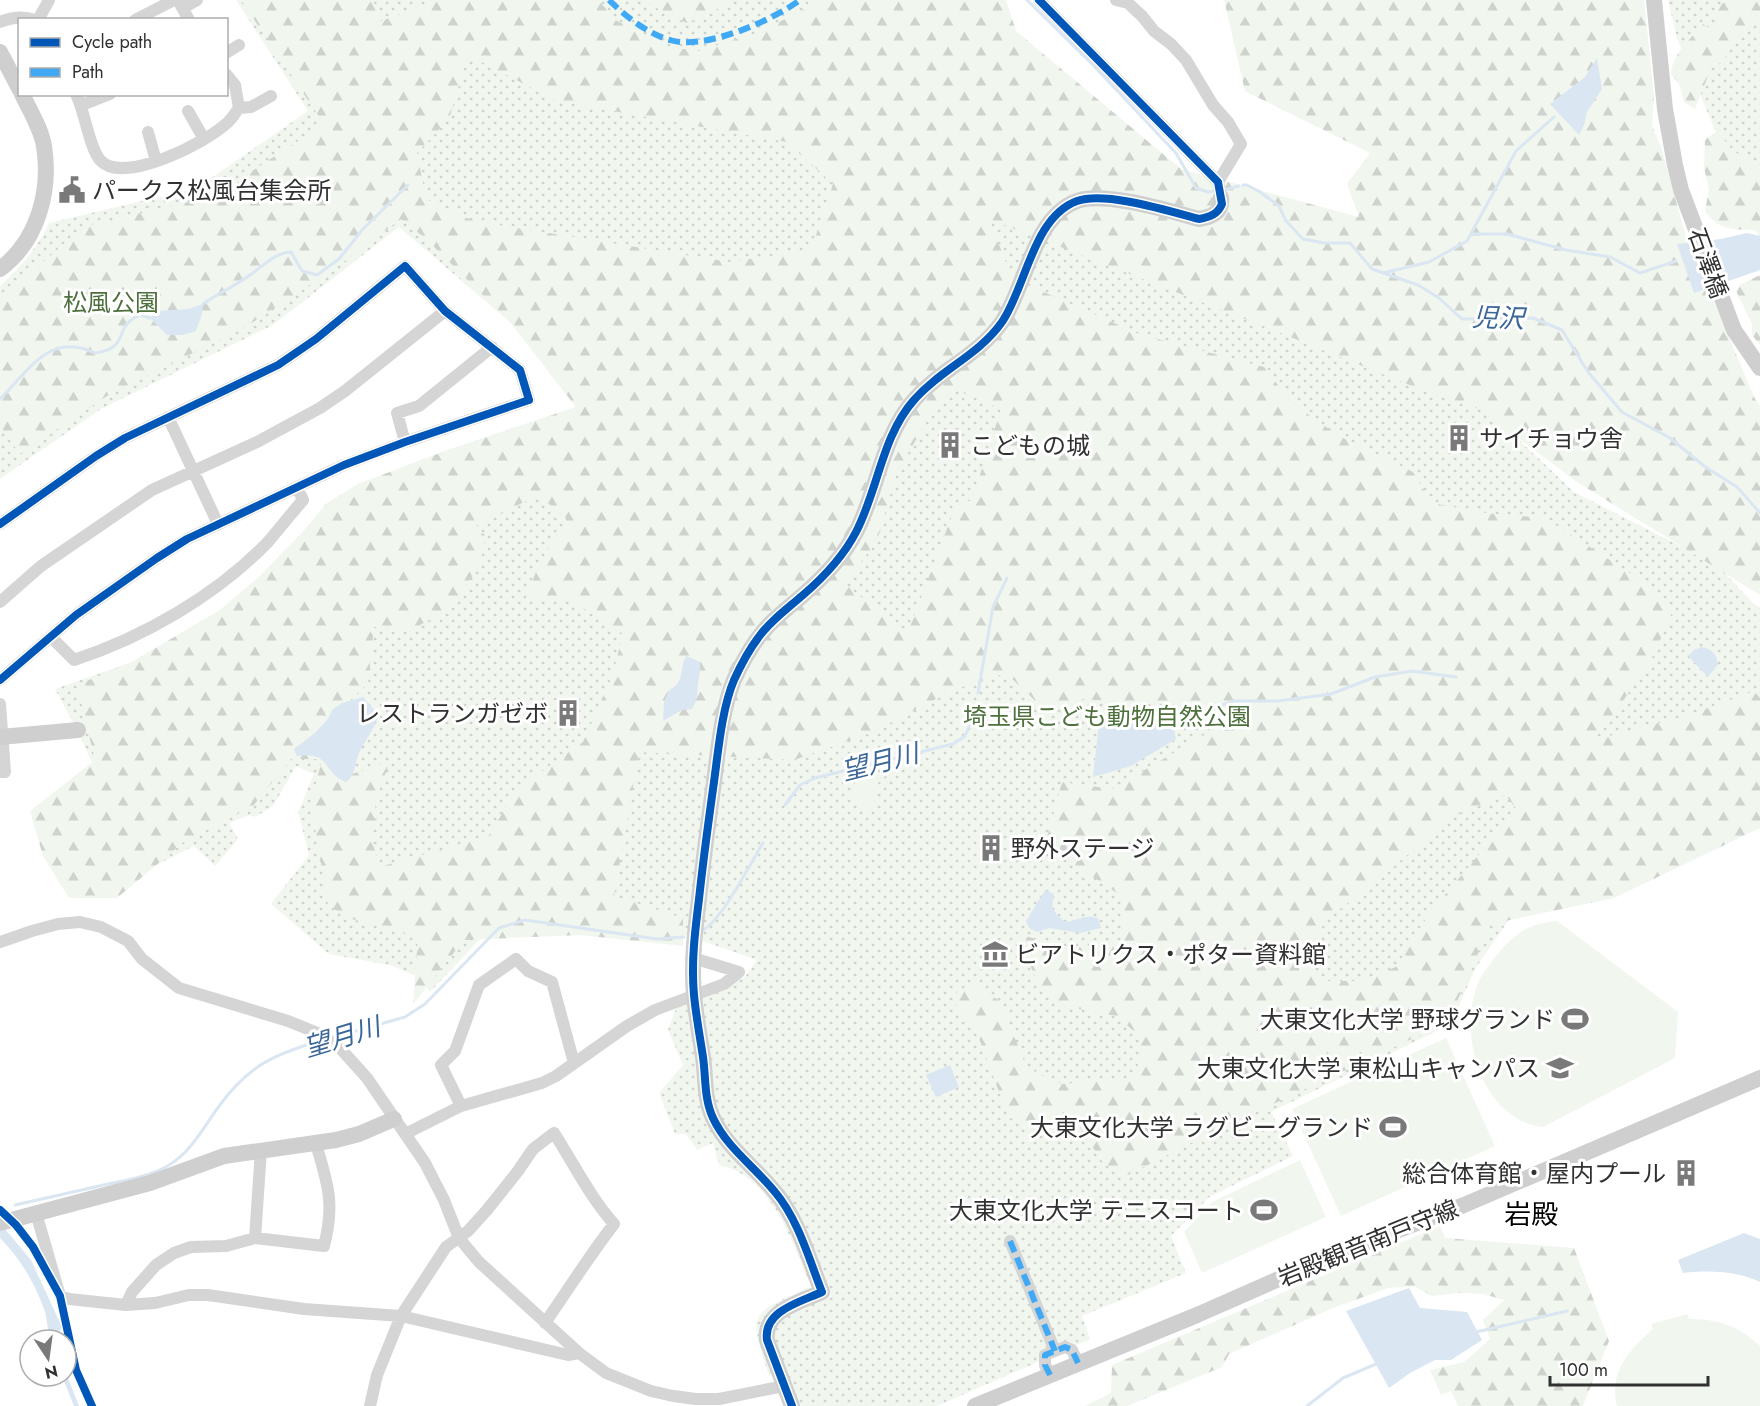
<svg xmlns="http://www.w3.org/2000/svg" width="1760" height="1406" font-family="Jost,'Noto Sans JP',sans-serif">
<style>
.green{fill:url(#green-dots)}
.forest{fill:url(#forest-firs);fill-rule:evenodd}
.pitch{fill:#f1f6ee}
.water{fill:#dbe6f3}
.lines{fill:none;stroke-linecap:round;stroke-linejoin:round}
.stream{stroke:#dbe6f3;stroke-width:3}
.street{stroke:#d5d5d5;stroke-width:12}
.secondary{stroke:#cfcfcf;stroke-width:16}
.quiet{stroke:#3fa9f5;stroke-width:6;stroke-dasharray:12 6;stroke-linecap:butt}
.cycleway-casing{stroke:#fff;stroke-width:11}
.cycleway{stroke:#0057b8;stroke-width:8}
.labels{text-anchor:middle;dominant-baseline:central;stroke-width:6;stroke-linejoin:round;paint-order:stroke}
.poi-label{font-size:24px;fill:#313131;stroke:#fff;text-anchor:end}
.street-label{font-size:24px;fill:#313131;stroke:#fff}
.park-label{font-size:24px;fill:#4d703c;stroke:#fff}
.water-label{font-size:26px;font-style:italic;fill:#3b6798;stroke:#fff}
.quarter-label{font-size:27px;fill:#000;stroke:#fff}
</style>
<defs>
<pattern id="green-dots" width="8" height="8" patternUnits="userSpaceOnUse" patternTransform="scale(1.5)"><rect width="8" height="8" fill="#f1f6ee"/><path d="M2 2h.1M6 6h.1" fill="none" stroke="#cfd3cd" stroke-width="1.8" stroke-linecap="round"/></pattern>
<pattern id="forest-firs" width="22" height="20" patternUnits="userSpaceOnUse" patternTransform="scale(1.5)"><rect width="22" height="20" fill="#f1f6ee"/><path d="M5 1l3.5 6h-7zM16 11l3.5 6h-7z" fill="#cfd3cd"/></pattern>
</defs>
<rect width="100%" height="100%" fill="#fff"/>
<!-- green -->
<path class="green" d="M236 0H956L1481 404 1574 492 1716 564 1754 604 1760 607V806L1510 918 1475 969 1451 1024 1271 1112 1293 1156 1209 1197 1171 1236 1186 1273 1082 1316 1090 1339 937 1406H796L782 1371 769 1375C747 1310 750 1314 811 1287 793 1243 771 1175 719 1165L713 1143 697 1150 686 1134H675L659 1093 683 1065 668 1030 677 1006 745 977 757 960 691 937 609 915 518 908 479 940 430 992 419 977 390 965 329 954 271 904 309 855 298 812 314 774 296 766 273 806 255 817 250 815 229 823 238 839 215 866 194 846 156 865 100 779 75 726 55 689 132 662 220 610 258 578 302 533 326 504 358 484 448 450 576 407 511 323 399 227 273 325 101 409 0 479V286C21 266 37 249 49 223L197 188 308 111Z
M1668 0H1760V240L1677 38Z"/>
<!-- forest -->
<path class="forest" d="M241 0H373L381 21 438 0H598L617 21 670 47 698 51 757 33 809 7 808 0H1006L1016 31 1181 169 1359 217 1347 184 1370 153 1245 91 1224 0H1644L1654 96 1652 126 1661 147 1684 230 1755 399 1760 405V595L1577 482 1479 409 1407 384 1268 328 989 219 1012 278 1139 334 1264 367 1291 402 1339 436 1413 472 1432 503 1486 513 1545 518 1653 588 1674 608 1649 665 1594 740 1689 715 1754 691 1760 698V828L1614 898 1491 924 1448 1022 1205 1136 1122 1178 1101 1160 1079 1126 1026 1129 1008 1116 974 1025 961 1021 953 994 974 985 1000 1001 1027 1068 1063 1084 1136 1077 1142 1038 1116 1016 1064 1006 1039 986 1017 934 1072 948 1124 941 1120 895 1045 845 1062 782 1112 789 1211 731 1179 705 1078 699 1046 711 1006 673 953 690 871 733 794 760 639 752 614 896 683 918V946L580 935 464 940 413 1004 418 937 348 918 328 905 311 803 322 759H291L253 806 185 841 117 898H69L43 856 30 811 95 760 77 685 132 662 220 610 258 578 302 533 326 504 358 484 448 450 576 407 511 323 426 239 401 219 334 269 247 326 107 396 20 454 0 426V297L40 265 82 227 214 196 324 124ZM468 55 557 101 787 142 833 184 811 250 729 262 474 221 426 199 417 153 449 119ZM956 390 1001 409 972 500 956 505 908 632 844 584 877 541 897 472 933 411ZM538 495 567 519 539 564 526 598 572 601 623 634 612 677 583 742 517 789 488 837 379 867 371 835 376 816 375 802 390 761 352 774 310 739 368 683 374 627 411 630 451 608 481 563 485 535 474 527ZM1505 795 1520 813 1501 828 1429 914 1396 967 1360 981H1320L1305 958 1325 921 1460 813Z
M645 0H737L687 23 667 15Z
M1727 0H1760V12L1725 48 1726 60 1711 68 1695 109 1684 102 1679 84 1671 74C1672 54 1691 39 1703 24L1709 28 1717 22C1715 11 1719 6 1727 0Z
M1719 130C1733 158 1740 151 1760 169V231C1736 228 1720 233 1705 211L1709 189 1704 168 1705 141 1707 138Z
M1760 275V345L1752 335V324L1736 291 1740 285Z
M1440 1226 1445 1238 1574 1248 1609 1341 1583 1406H1458L1451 1391 1441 1395 1430 1370 1464 1362 1490 1339 1483 1320 1504 1300 1483 1294 1457 1293 1432 1296 1414 1286 1388 1288 1333 1308 1229 1354 1222 1367 1127 1406H1085L1111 1393 1112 1365Z"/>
<!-- pitch -->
<path class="pitch" d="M892 770 878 783 873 808 862 811C849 799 850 790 859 776Z
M1557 921 1678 1012 1675 1058 1543 1127C1482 1120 1457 1035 1478 983 1481 975 1488 967 1493 960 1512 935 1525 924 1557 921Z
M1446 1038 1495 1146 1341 1216 1292 1109Z
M1300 1160 1326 1217 1202 1273 1184 1232 1212 1202Z
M1687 1314 1689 1319C1716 1318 1741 1327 1760 1346V1406H1617C1608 1373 1630 1349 1653 1329L1651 1324Z"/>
<!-- water -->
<path class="water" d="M1597 58 1602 89 1587 112 1584 125 1579 135 1550 104 1585 77Z
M1747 233 1760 236V270L1694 293 1677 244 1721 239Z
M203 304 202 314 196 331 183 335H167L150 318 158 311 188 309Z
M1701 647C1712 649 1716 653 1718 664L1708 677 1688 656 1694 650Z
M686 656 700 662C701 670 699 675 698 684 697 694 698 699 692 709L682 710 663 721 664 702 669 690C685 683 679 670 686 656Z
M363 697 379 715C374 729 366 739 360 751 354 762 357 774 346 782 323 774 332 751 297 756L294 749 316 732 327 720 333 709 342 703Z
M1100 714 1126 721 1160 715 1172 722 1176 739 1131 766 1093 777Z
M1045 890 1054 894 1052 907 1057 915 1066 922C1079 920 1084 914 1098 918L1101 928 1080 933 1049 928 1037 932 1029 928 1026 921Z
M950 1065 959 1087 936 1097 926 1075Z
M0 1223 31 1260 62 1327 57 1337 58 1340H53C46 1329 48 1321 44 1309 34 1282 20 1258 0 1238Z
M1744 1233 1760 1239V1282C1737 1271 1708 1270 1683 1273L1678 1260Z
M1409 1288 1420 1308 1467 1312 1482 1340 1451 1360H1435L1410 1373 1389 1388 1346 1311Z
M66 1373 79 1406H74L62 1376H66Z"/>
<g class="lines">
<!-- stream -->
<path class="stream" d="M1027 0 1092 64 1176 153 1196 188 1208 192 1217 191
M1243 185H1247L1260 192 1279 206 1286 221 1303 239 1324 243H1350L1372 269 1418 285 1439 298 1462 319 1533 318 1562 330 1588 372 1622 412 1670 438 1704 466 1737 487 1760 513
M1224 190 1239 186
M1471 234H1507L1566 250 1610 257 1640 273 1676 261
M1383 273 1429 262 1467 241 1516 151 1554 117
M203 304C217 294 233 287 247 277 262 268 273 253 291 252L302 271 317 275 339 259 363 229 408 185
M0 399C29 371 49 331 95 353 101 352 108 351 113 347 126 337 117 325 140 315L150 318
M978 693 993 607 1007 578
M1172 722 1234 701H1278L1331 694 1375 677 1412 671 1456 677
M785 805 800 785 815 778 953 744 965 736 973 718
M701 931C721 923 750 863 763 843
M331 1038 405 1017 425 1004 499 928 525 920 657 939 684 937
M15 1205C42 1199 69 1193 95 1187 124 1180 159 1177 181 1156 195 1144 206 1124 217 1109 248 1065 273 1055 322 1040
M1476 1332 1567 1311
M1307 1406 1343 1378 1376 1364"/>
<!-- street -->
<path class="street" d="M178 0 189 20
M1039 0 1218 182 1221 197
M1116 0 1128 3 1142 16 1154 31 1171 44 1186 60 1213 105 1228 122 1241 144 1218 182
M183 8 197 0
M38 20 49 0
M135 20 174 0
M0 22C12 17 23 16 35 20
M226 53 239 45
M76 94C85 112 89 147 100 160 123 186 207 142 227 123 232 119 235 113 239 108L235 85 226 74
M82 105 110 94
M239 108 251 107 271 96
M188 111 204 139
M148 132 156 161
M168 417 218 524
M405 442 397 413 419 406 492 347
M0 524 96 456 125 438 278 365 316 339 405 266 445 311 520 370 529 400 405 442 344 465 187 539 157 558 76 615 0 680
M0 602 41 566 152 490 257 442 320 408 345 391 445 311
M51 637 74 660C144 637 215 596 267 543 279 529 291 514 303 500L297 487
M0 704 5 772H0
M0 942 32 931 58 924 80 922 101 927 128 941 142 959 179 988 288 1021 320 1034 340 1048 367 1078 425 1163 444 1200 459 1238 479 1262 579 1353 606 1373 651 1391 673 1396 696 1399H719L784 1386
M461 1106 441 1065 455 1051 479 985 516 959 528 971 552 982 574 1063
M405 1134 461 1106 542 1083 556 1076 627 1026 655 1010 724 984 739 972 693 958
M36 1213 60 1296 69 1299 126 1305 155 1303 189 1295H208L304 1309 401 1316 568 1355 579 1353
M255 1238 261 1150
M1010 1241 1055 1351
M126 1305 132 1292 156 1265 174 1253 191 1247 226 1246 255 1238 324 1246C335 1204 328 1184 316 1144
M1050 1375 1045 1365V1355L1065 1347 1072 1350 1078 1363
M370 1406 377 1375 401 1316 446 1247 468 1231 487 1210 518 1171 533 1149 554 1133C574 1164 590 1197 614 1224 589 1256 568 1290 545 1323"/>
<!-- secondary -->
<path class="secondary" d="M1654 0 1665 109 1675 165 1681 190 1734 330 1760 368
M0 52 20 90
M0 269C38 241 51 191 44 146 41 128 30 111 22 94
M0 737 78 730
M0 1223 150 1183 224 1156 336 1140 359 1134 394 1119
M792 1406 767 1340C763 1311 800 1302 822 1292 809 1259 798 1219 775 1192 755 1167 727 1148 713 1118 704 1099 706 1078 703 1057 700 1037 696 1016 694 995 691 963 695 931 699 899 703 862 708 825 713 789 718 755 721 711 734 680 740 667 749 650 758 638 770 621 787 609 803 595 824 577 843 557 856 532 878 490 882 436 914 400 941 369 978 356 1002 322 1026 287 1033 217 1077 201 1105 191 1169 211 1199 219 1212 217 1223 212 1221 197
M975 1406 1197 1315 1333 1255 1464 1205 1760 1078"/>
<!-- quiet -->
<path class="quiet" d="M609 0C625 16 648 34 670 40 704 51 773 20 800 0
M1010 1241 1055 1351
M1050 1375 1045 1365V1355L1065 1347 1072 1350 1078 1363"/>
<defs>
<path id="cycleway" d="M0 524 96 456 125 438 278 365 316 339 405 266 445 311 520 370 529 400 405 442 344 465 187 539 157 558 76 615 0 680
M0 1210 16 1225 33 1247 60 1296 76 1370 92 1406
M792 1406 767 1340C763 1311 800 1302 822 1292 809 1259 798 1219 775 1192 755 1167 727 1148 713 1118 704 1099 706 1078 703 1057 700 1037 696 1016 694 995 691 963 695 931 699 899 703 862 708 825 713 789 718 755 721 711 734 680 740 667 749 650 758 638 770 621 787 609 803 595 824 577 843 557 856 532 878 490 882 436 914 400 941 369 978 356 1002 322 1026 287 1033 217 1077 201 1105 191 1169 211 1199 219 1210 217 1218 214 1222 204L1218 182 1039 0"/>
</defs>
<!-- cycleway casing -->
<use href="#cycleway" class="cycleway-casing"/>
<!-- cycleway -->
<use href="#cycleway" class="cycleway"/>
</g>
<!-- icons -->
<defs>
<symbol id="civic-bare" viewBox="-9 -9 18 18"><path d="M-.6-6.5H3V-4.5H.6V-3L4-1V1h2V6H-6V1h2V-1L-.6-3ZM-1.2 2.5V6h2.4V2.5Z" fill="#797979" stroke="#fff" stroke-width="2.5" paint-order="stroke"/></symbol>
<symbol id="building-bare" viewBox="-9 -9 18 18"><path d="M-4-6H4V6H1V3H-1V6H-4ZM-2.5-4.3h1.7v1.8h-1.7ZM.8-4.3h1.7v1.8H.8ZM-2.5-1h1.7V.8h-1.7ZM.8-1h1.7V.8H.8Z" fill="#797979" stroke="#fff" stroke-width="2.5" paint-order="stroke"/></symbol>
<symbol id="museum-bare" viewBox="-9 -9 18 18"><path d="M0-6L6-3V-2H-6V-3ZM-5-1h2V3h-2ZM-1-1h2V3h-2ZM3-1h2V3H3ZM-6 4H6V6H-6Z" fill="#797979" stroke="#fff" stroke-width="2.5" paint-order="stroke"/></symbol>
<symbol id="stadium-bare" viewBox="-9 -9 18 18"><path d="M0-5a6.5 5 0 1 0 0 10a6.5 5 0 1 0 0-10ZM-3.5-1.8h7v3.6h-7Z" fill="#797979" stroke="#fff" stroke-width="2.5" paint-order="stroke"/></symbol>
<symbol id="university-bare" viewBox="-9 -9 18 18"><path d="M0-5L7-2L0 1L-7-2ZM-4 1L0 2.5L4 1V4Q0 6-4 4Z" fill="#797979" stroke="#fff" stroke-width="2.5" paint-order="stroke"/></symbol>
</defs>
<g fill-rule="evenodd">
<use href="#civic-bare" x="53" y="171" width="38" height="38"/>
<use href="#building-bare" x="1440" y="419" width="38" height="38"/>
<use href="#building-bare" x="931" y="426" width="38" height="38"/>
<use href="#building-bare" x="549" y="694" width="38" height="38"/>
<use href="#building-bare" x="972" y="829" width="38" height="38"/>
<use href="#museum-bare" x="976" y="935" width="38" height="38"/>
<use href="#stadium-bare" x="1556" y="1000" width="38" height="38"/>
<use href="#university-bare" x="1541" y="1049" width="38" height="38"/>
<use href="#stadium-bare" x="1374" y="1108" width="38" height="38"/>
<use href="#building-bare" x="1667" y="1154" width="38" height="38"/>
<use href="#stadium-bare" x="1245" y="1191" width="38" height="38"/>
</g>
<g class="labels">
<!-- poi labels -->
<g class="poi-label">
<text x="92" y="190" text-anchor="start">パークス松風台集会所</text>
<text x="1479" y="438" text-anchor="start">サイチョウ舎</text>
<text x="970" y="445" text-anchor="start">こどもの城</text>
<text x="548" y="713">レストランガゼボ</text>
<text x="1011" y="848" text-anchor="start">野外ステージ</text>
<text x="1015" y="954" text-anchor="start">ビアトリクス・ポター資料館</text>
<text x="1555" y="1019">大東文化大学 野球グランド</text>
<text x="1540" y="1068">大東文化大学 東松山キャンパス</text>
<text x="1373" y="1127">大東文化大学 ラグビーグランド</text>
<text x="1666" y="1173">総合体育館・屋内プール</text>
<text x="1244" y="1210">大東文化大学 テニスコート</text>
</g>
<!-- street labels -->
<g class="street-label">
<text transform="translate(1708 263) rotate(70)">石澤橋</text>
<text transform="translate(1368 1243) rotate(-22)">岩殿観音南戸守線</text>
</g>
<!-- park labels -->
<g class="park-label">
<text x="111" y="302">松風公園</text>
<text x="1107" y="716">埼玉県こども動物自然公園</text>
</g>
<!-- water labels -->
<g class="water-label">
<text transform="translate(1498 318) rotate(2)">児沢</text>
<text transform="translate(880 762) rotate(-14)">望月川</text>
<text transform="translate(342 1037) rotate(-17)">望月川</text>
</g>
<!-- quarter labels -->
<g class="quarter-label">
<text x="1531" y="1214">岩殿</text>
</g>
</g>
<!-- legend -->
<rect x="18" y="18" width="210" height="78" fill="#ffffff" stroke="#adadad" stroke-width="1.5"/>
<rect x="30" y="38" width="30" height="9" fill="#0057b8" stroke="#adadad" stroke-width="1.5"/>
<text x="72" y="48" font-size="18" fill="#313131">Cycle path</text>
<rect x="30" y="68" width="30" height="9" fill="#3fa9f5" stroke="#adadad" stroke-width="1.5"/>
<text x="72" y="78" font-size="18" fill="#313131">Path</text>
<!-- north arrow -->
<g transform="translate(48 1358) rotate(167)"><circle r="28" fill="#ffffff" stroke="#adadad" stroke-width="1.5"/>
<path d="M0-4.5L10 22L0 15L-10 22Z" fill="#797979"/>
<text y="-9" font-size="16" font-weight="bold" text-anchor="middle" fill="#313131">N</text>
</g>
<!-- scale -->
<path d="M1550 1376v9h158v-9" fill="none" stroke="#313131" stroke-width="3"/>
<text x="1559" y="1376" font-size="18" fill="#313131" stroke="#ffffff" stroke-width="4.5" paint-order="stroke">100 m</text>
</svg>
